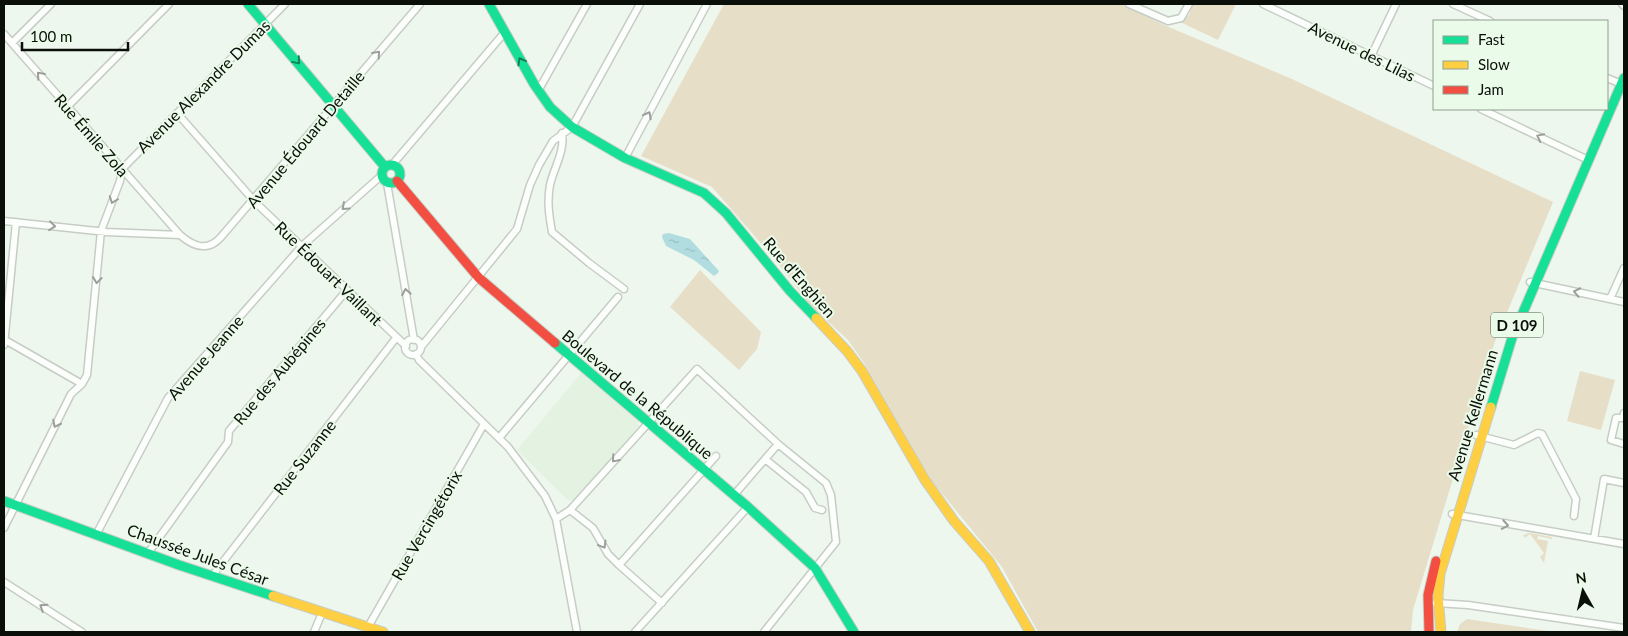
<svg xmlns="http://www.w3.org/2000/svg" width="1628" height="636" font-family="Lato,sans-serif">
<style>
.built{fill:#e4f3e1}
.green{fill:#e7dec8}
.water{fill:url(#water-ripples)}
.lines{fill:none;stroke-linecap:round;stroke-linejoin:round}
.street-casing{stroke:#c6cdc5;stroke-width:9}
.fast-casing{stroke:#c6cdc5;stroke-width:11}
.slow-casing{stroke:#c6cdc5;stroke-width:11}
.jam-casing{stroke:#c6cdc5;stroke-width:11}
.street{stroke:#fcfefc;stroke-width:6}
.fast{stroke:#16e098;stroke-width:9}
.slow{stroke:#ffcf43;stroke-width:9}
.jam{stroke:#f24e42;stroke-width:9}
.oneway{stroke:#9b9e9b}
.oneway2{stroke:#118258}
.labels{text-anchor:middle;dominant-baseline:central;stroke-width:4;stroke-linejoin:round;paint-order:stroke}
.shield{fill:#ebfbe9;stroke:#4e564c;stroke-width:1}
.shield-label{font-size:15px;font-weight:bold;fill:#0a0f09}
.street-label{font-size:16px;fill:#0a0f09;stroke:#ebfbe9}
</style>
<defs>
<pattern id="water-ripples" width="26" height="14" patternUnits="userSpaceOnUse" patternTransform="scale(1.25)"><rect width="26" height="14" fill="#b1dde1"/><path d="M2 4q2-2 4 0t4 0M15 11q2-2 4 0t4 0" fill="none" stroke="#97bcc0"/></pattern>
</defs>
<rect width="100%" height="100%" fill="#eef7ed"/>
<!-- built -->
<path class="built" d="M581 373 638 421 639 426 575 500H568L517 450Z"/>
<!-- green -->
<path class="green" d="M724 4H1121L1164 25 1292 79 1553 202 1494 344 1413 610 1411 632H1038L1002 567 932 481 864 363 848 340 810 305 777 262 712 187 641 156Z
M1193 4H1236L1218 40 1180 22 1189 15Z
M700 270 761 332 757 349 739 370 670 307Z
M1580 371 1615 380 1601 430 1567 421Z
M1529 533 1552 537V539L1538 536 1537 539 1548 541 1544 563 1540 557 1544 553 1530 534 1525 538 1523 535Z
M1467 619 1555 632H1457L1460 624Z"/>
<!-- water -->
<path class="water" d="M669 233 690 239 719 271 718 273 714 276 694 260 666 246 662 237 663 234Z"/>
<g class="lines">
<defs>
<path id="street" d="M1129 4 1168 21 1181 18 1189 4
M1263 4 1434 86
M1453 4 1490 21
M1622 4 1624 6
M4 34 180 235C194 247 208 252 221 237L420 4
M12 43 51 4
M1371 56 1396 4
M1607 78 1624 85
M538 91 587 4
M68 106 169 4
M1481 109 1584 158
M177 113 256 203 406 346
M562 133C565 152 554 167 550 185 547 201 549 215 552 232L589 263 624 289
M625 158 707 4
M392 165 505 32
M122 169 285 4
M387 183 414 340
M4 221 106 232 180 235
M1530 282 1624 302
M1610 299 1624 268
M405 347a8 8 0 1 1 16 0a8 8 0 1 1-16 0Z
M5 340 82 384
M4 345 16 222
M421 347 517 229 530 185 539 165 553 141 572 127 640 4
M416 354 419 360 508 447 545 496 556 519 577 632
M1624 413 1623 418H1616L1611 440 1624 444
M1476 435 1514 445 1538 433 1542 434 1576 499 1574 516
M499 438 618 297
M765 459 806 492 815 508 822 510
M734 495 778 444
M570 510 593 528 608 554 619 565 662 603
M1452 514 1624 544
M556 519 570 510 697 369 778 444 826 483 831 495 836 542 764 632
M4 528 71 394 82 384 87 375 101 231 120 181 122 169
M97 533 168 398 302 246 382 175
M1594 539 1604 479 1624 483
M148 553 228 442 229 431 347 290
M619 565 716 456
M212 576 396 338
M4 582 82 632
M1436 603 1468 605 1624 628
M368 627 484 424
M314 632 322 613
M635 632 748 507"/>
<path id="fast" d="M248 4 385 167
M489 4 534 84 550 107 572 127 625 158 704 193 726 213 790 291 816 318
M382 174a9 9 0 1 1 18 0a9 9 0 1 1-18 0Z
M555 343 748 507 815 568 854 632
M1491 407 1512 338 1624 78
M4 501 179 565 273 596"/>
<path id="slow" d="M816 318 847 351 862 371 925 480 954 521 989 561 1030 632
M273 596 383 632
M1441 632 1438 596 1440 574 1491 407"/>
<path id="jam" d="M397 181 479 278 555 343
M1429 632 1428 595 1436 561"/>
</defs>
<!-- street casing -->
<use href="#street" class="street-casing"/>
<!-- fast casing -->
<use href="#fast" class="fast-casing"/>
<!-- slow casing -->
<use href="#slow" class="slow-casing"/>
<!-- jam casing -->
<use href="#jam" class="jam-casing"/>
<!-- street -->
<use href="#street" class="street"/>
<!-- fast -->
<use href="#fast" class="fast"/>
<!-- slow -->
<use href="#slow" class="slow"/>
<!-- jam -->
<use href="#jam" class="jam"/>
</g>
<!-- one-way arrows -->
<defs><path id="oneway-chevron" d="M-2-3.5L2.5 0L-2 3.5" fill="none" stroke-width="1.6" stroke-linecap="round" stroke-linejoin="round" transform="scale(1.25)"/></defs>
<g class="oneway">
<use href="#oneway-chevron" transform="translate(377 54) rotate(-49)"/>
<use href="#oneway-chevron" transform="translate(40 75) rotate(-131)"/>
<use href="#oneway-chevron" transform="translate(648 115) rotate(-62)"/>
<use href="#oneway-chevron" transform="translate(1540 137) rotate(-154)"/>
<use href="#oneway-chevron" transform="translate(113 200) rotate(111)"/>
<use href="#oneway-chevron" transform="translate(345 207) rotate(138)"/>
<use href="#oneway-chevron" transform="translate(52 226) rotate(6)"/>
<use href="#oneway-chevron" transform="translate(97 280) rotate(96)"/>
<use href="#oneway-chevron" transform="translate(406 292) rotate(-100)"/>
<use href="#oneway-chevron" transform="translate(1577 292) rotate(-168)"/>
<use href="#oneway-chevron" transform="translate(56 424) rotate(117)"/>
<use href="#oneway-chevron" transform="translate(615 459) rotate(131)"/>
<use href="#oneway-chevron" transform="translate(1505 525) rotate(10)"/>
<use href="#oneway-chevron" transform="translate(603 545) rotate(59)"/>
<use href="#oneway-chevron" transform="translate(43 607) rotate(-147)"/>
</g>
<g class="oneway2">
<use href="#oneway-chevron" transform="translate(297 61) rotate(50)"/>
<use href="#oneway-chevron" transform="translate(521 61) rotate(-119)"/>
</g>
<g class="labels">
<!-- shield labels -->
<rect class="shield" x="1491" y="312.5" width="52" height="25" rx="4"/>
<g class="shield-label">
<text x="1517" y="325">D 109</text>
</g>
<!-- street labels -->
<g class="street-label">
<text transform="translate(1362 51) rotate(26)">Avenue des Lilas</text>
<text transform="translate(203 86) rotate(-45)">Avenue Alexandre Dumas</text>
<text transform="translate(92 135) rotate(49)">Rue Émile Zola</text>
<text transform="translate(305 139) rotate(-50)">Avenue Édouard Detaille</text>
<text transform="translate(329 273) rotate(44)">Rue Édouart Vaillant</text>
<text transform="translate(800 277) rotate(49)">Rue d'Enghien</text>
<text transform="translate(205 357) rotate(-49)">Avenue Jeanne</text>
<text transform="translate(279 371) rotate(-50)">Rue des Aubépines</text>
<text transform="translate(638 394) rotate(40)">Boulevard de la République</text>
<text transform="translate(1472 415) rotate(-73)">Avenue Kellermann</text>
<text transform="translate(304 457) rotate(-52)">Rue Suzanne</text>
<text transform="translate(426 525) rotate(-60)">Rue Vercingétorix</text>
<text transform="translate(198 554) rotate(20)">Chaussée Jules César</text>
</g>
</g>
<!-- border -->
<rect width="1628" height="636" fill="none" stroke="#0a0f09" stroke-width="10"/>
<!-- legend -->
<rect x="1433" y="20" width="175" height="90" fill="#ebfbe9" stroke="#919d8f"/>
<rect x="1443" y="36" width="25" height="8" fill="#16e098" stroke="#919d8f"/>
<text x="1478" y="45" font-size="15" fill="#0a0f09">Fast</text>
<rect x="1443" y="61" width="25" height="8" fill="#ffcf43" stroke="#919d8f"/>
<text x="1478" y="70" font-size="15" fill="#0a0f09">Slow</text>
<rect x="1443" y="86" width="25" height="8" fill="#f24e42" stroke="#919d8f"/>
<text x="1478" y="95" font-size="15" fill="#0a0f09">Jam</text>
<!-- north arrow -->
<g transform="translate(1583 591) rotate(352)" stroke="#ebfbe9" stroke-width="4" paint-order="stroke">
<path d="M0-4L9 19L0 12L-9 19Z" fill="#0a0f09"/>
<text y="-8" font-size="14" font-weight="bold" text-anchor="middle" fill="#0a0f09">N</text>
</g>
<!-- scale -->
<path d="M22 42v8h106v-8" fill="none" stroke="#0a0f09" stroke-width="2.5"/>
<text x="30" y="42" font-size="15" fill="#0a0f09" stroke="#ebfbe9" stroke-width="4" paint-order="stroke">100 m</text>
</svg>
